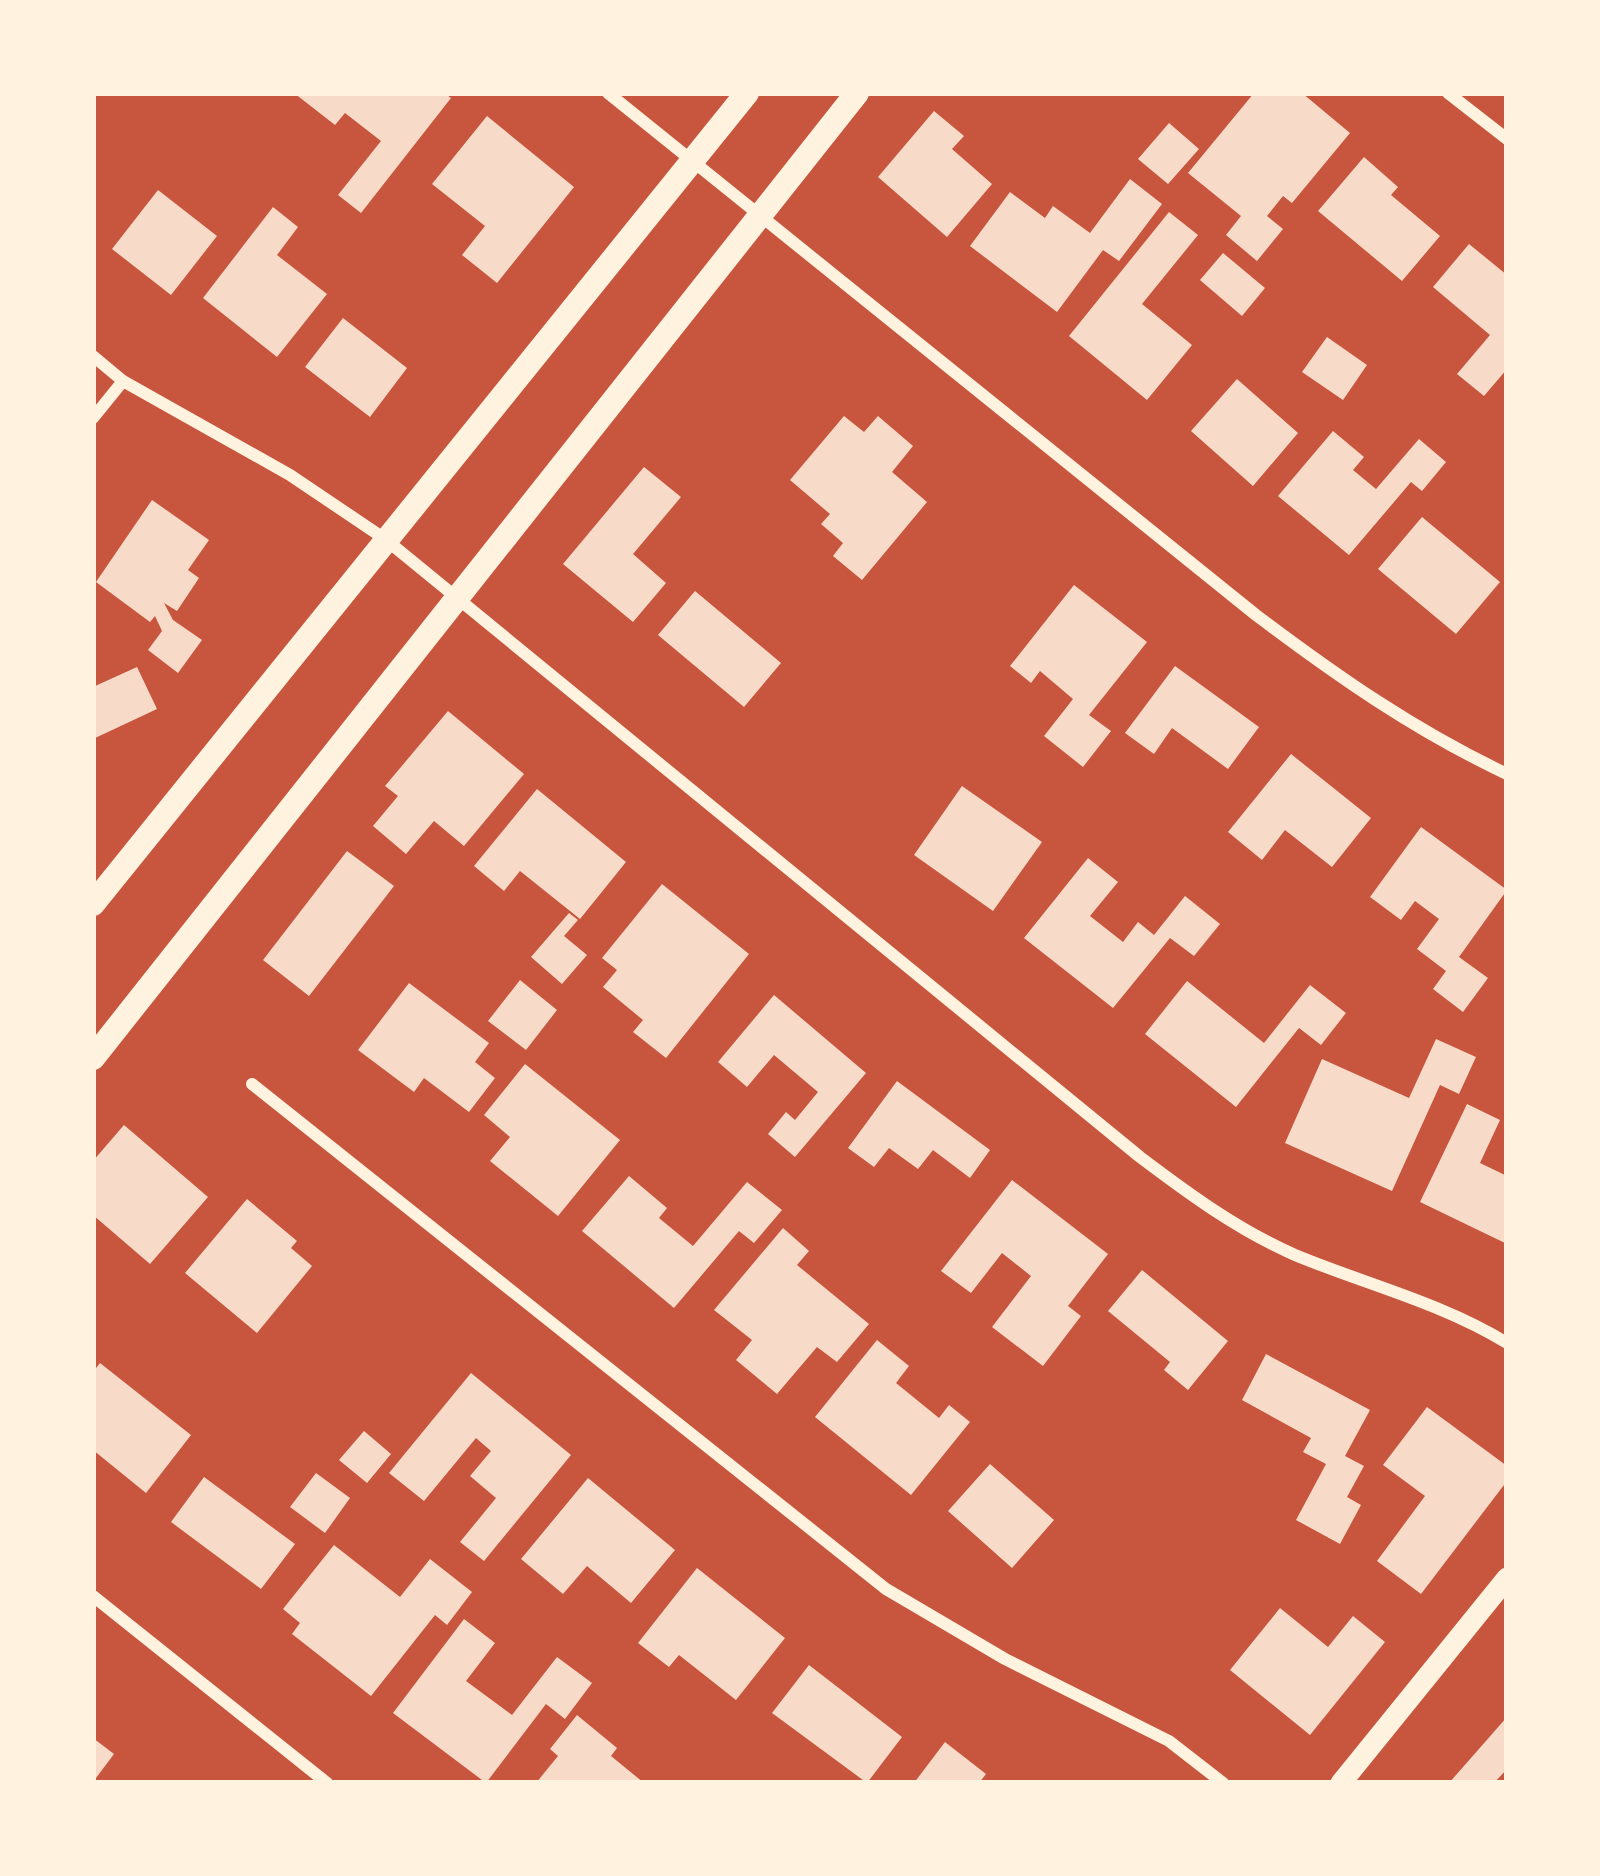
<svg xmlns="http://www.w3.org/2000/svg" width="1600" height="1876" font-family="'Nunito Sans',sans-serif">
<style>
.building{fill:#f7dbc8}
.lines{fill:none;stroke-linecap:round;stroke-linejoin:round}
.minor{stroke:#fff3e0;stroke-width:12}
.tertiary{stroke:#fff3e0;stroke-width:21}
.secondary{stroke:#fff3e0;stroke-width:24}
</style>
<rect width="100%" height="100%" fill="#c8553d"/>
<!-- building -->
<path class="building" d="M294 93H444L451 98 361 213 338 195 381 141 345 113 335 125Z
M1254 93H1302L1350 133 1292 203 1283 196 1267 216 1283 229 1257 261 1226 235 1241 216 1188 173Z
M934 111 964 136 952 149 992 184 947 237 878 177Z
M487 116 574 187 497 283 462 255 485 226 432 184Z
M1169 123 1199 149 1168 184 1138 159Z
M1364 157 1398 187 1391 195 1440 236 1402 281 1318 211Z
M1130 179 1162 204 1119 261 1103 250 1057 312 970 246 1010 192 1045 218 1053 206 1090 233Z
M158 190 217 236 171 295 112 249Z
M273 207 298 227 277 255 327 294 277 357 203 298Z
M1169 212 1198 235 1142 304 1192 345 1147 400 1069 336Z
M1469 244 1507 275V369L1484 396 1457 374 1490 335 1433 287Z
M1223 253 1265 288 1242 316 1200 280Z
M343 318 407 368 370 417 305 367Z
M1327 337 1367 365 1343 400 1302 372Z
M1237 379 1298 433 1253 486 1191 431Z
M844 416 864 432 878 416 913 446 892 472 927 502 862 580 833 556 843 543 821 524 830 514 790 480Z
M1333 431 1364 457 1353 470 1376 489 1419 439 1446 462 1422 491 1411 482 1349 555 1278 496Z
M644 467 681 497 633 554 666 583 633 622 563 564Z
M152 500 209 540 188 570 199 578 177 611 164 603 173 620 202 640 178 673 148 650 162 631 155 616 150 622 96 582Z
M1422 517 1500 582 1456 634 1378 569Z
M1074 585 1147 642 1089 715 1111 731 1083 767 1044 736 1073 699 1040 671 1031 683 1010 666Z
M695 591 781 663 744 707 658 635Z
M1175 666 1259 727 1228 769 1172 728 1154 754 1125 733Z
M137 667 157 709 93 739V687Z
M448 711 524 774 464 846 434 821 406 854 373 826 398 796 385 786Z
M1291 754 1371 818 1332 867 1285 830 1262 860 1228 832Z
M962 786 1042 842 993 911 914 855Z
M537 789 626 862 580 919 520 871 504 891 474 866Z
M1421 827 1507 890 1459 957 1488 978 1463 1012 1433 989 1446 971 1417 949 1439 919 1415 901 1401 920 1370 897Z
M347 851 394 886 309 996 263 960Z
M1088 858 1118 882 1090 916 1123 942 1138 922 1154 935 1185 896 1220 924 1194 956 1170 938 1113 1008 1024 938Z
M662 884 749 954 666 1058 633 1032 643 1020 603 987 617 970 602 958Z
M569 913 578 920 564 936 587 955 562 984 531 957Z
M520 980 557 1010 526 1050 488 1021Z
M1187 981 1264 1043 1310 985 1346 1013 1321 1045 1299 1028 1236 1107 1145 1034Z
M409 983 489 1043 475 1062 495 1078 469 1112 424 1078 414 1092 358 1050Z
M774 995 866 1073 795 1157 768 1134 786 1112 795 1120 818 1092 774 1055 747 1087 718 1062Z
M1436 1039 1476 1057 1459 1094 1440 1085 1392 1191 1285 1143 1322 1059 1409 1098Z
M525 1064 620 1140 558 1216 490 1161 510 1137 484 1115Z
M897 1081 990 1150 970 1178 933 1150 918 1169 889 1148 874 1167 848 1148Z
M1467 1104 1500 1120 1480 1163 1507 1176V1244L1420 1202Z
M124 1125 208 1197 150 1264 93 1215V1161Z
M629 1176 667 1208 659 1218 693 1246 747 1182 782 1210 754 1243 739 1231 674 1308 582 1231Z
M1012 1180 1108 1254 1068 1306 1081 1316 1043 1366 992 1327 1031 1276 1002 1253 971 1293 941 1271Z
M247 1199 297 1241 291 1248 312 1266 257 1333 185 1273Z
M783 1228 809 1251 797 1265 869 1324 837 1362 817 1347 777 1394 736 1360 752 1340 714 1310Z
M1142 1270 1228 1341 1188 1390 1164 1370 1170 1362 1108 1311Z
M877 1340 909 1366 896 1383 939 1418 949 1405 970 1422 911 1495 815 1417Z
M1266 1354 1370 1410 1345 1456 1364 1466 1347 1497 1361 1505 1340 1544 1296 1520 1326 1464 1303 1452 1311 1438 1242 1400Z
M100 1363 191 1435 146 1493 93 1450V1372Z
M471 1373 571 1455 484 1561 460 1542 496 1498 470 1476 491 1451 476 1438 424 1501 389 1473Z
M1427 1407 1507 1466V1481L1421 1594 1377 1561 1425 1496 1383 1465Z
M364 1431 391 1454 367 1483 339 1460Z
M990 1464 1054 1520 1012 1568 948 1511Z
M316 1473 350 1498 325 1533 290 1507Z
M204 1477 295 1544 261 1589 171 1522Z
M588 1478 675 1550 631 1603 587 1566 563 1594 521 1559Z
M334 1545 400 1597 430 1559 472 1592 447 1625 435 1615 371 1696 292 1634 300 1623 283 1609Z
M697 1568 785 1638 736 1700 679 1655 669 1667 638 1643Z
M1280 1608 1328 1647 1353 1616 1385 1642 1310 1735 1230 1670Z
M464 1619 495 1643 466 1681 512 1715 557 1657 592 1683 565 1719 546 1704 486 1783 393 1713Z
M809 1665 902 1737 867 1783 772 1713Z
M577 1715 617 1748 611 1756 644 1783H536L558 1756 550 1749Z
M1507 1717V1769L1494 1783H1449Z
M93 1738 114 1754 93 1782Z
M945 1742 986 1774 979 1783H914Z"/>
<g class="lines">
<!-- minor -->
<path class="minor" d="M608 93 1256 615C1337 676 1414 730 1507 774
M1448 93 1507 139
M93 356 123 381 290 475 385 539 1140 1157C1189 1194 1238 1230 1295 1255 1365 1284 1442 1303 1507 1343
M93 418 123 381
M252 1084 886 1589 1005 1659 1169 1741 1223 1783
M93 1596 327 1783"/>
<!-- tertiary -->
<path class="tertiary" d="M1341 1783 1507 1578"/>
<!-- secondary -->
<path class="secondary" d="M93 904 747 93
M93 1058 857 93"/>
</g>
<!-- border -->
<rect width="1600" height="1876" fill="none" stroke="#fff3e0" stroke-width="192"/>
</svg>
